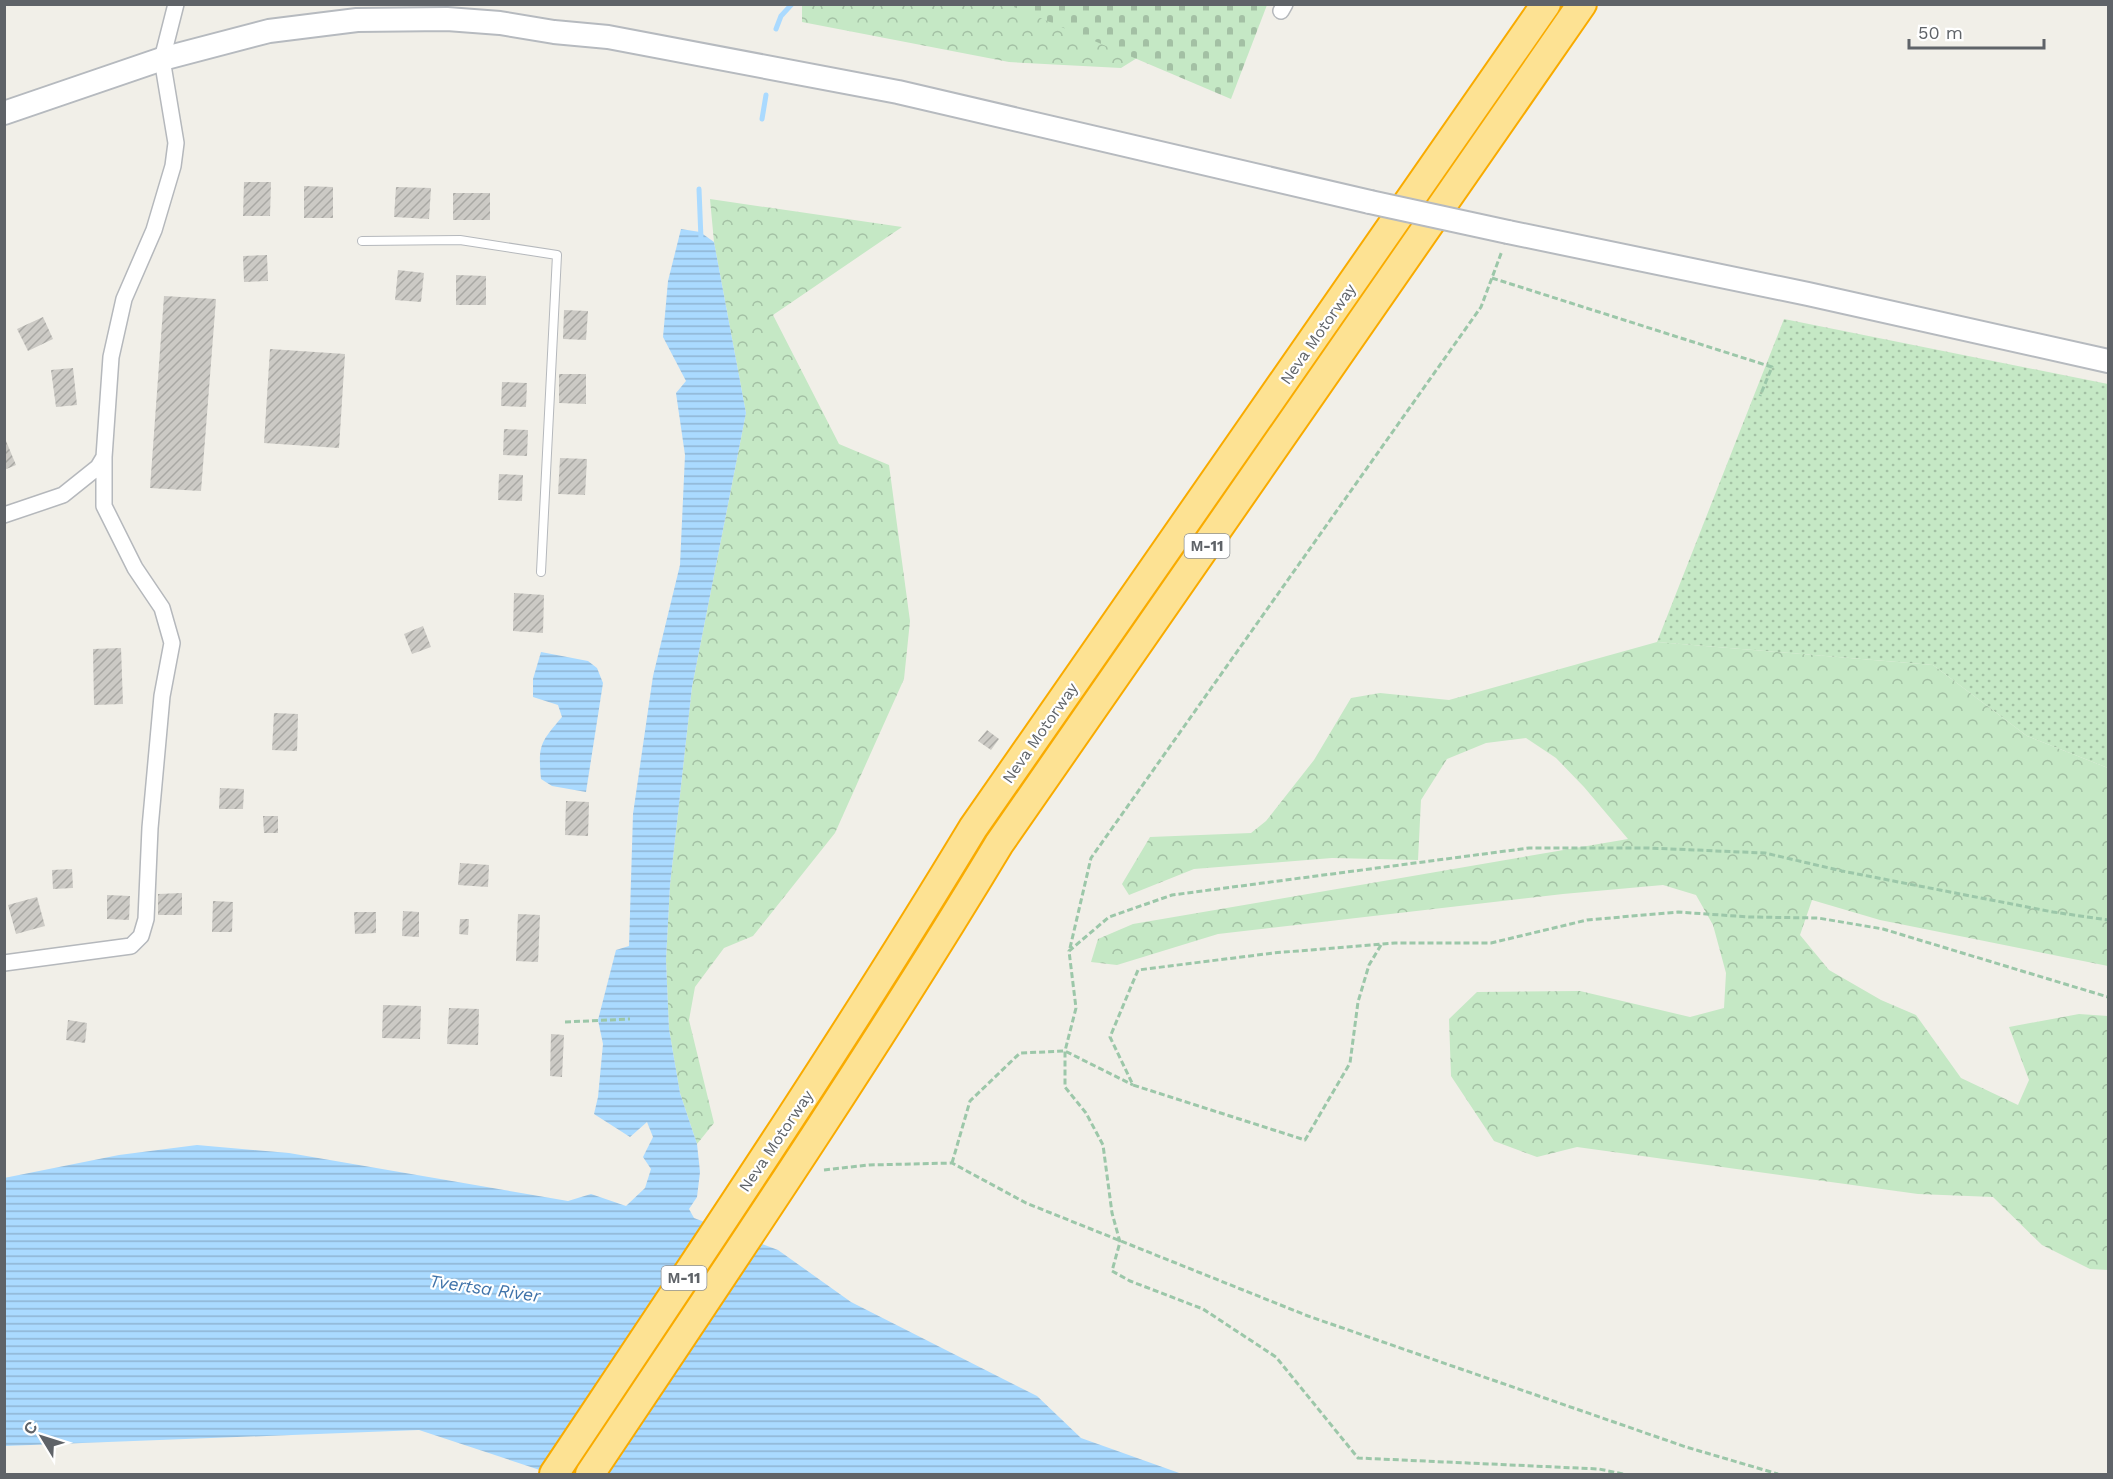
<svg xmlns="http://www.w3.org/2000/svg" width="2113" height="1479" font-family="'Work Sans',sans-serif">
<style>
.grass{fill:url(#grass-dots)}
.forest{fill:url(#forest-crowns)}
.cemetery{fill:url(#cemetery-stones)}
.water{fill:url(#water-rules)}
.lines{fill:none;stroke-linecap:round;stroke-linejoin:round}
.stream{stroke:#aadaff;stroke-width:5}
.building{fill:url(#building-hatch)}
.lane-casing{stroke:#b5b8bc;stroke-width:10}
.street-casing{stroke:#b5b8bc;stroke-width:18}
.secondary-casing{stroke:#b6babf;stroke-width:26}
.highway-casing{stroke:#f9ab00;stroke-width:32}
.path{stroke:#9cc7a9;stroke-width:3;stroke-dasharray:6 3;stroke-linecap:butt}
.lane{stroke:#fff;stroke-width:8}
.street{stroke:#fff;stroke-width:15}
.secondary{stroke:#fff;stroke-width:22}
.highway{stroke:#fde293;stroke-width:28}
.secondary-bridge-casing{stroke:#b6babf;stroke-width:26;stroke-linecap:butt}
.secondary-bridge{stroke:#fff;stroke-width:22}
.labels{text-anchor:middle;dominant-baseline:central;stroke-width:4.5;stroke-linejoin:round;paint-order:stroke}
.shield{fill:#fff;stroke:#8f9295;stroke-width:1.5}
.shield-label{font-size:15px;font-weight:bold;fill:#5f6368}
.street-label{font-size:16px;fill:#5f6368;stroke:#fff}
.water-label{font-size:18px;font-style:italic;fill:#4174aa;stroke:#fff}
</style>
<defs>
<pattern id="grass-dots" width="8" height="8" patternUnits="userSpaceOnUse" patternTransform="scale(1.5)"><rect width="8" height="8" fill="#c5e8c5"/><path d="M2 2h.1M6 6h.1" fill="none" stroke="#a3c0a4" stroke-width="1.8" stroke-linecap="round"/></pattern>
<pattern id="forest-crowns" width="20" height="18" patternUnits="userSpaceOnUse" patternTransform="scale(1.5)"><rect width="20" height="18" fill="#c5e8c5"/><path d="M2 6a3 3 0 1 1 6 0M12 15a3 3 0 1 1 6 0" fill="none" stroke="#a3c0a4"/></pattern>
<pattern id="cemetery-stones" width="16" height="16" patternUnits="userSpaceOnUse" patternTransform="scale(1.5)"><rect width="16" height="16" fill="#c5e8c5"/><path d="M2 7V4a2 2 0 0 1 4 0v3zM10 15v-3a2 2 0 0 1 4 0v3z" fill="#a3c0a4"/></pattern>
<pattern id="water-rules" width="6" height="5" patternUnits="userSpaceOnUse" patternTransform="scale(1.5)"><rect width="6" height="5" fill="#aadaff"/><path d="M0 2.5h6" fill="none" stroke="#8eb4d2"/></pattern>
<pattern id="building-hatch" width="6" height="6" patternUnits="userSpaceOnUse" patternTransform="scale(1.5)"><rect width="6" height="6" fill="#cccac5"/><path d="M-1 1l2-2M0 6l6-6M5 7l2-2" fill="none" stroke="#a9a8a4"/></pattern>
</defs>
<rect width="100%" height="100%" fill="#f1efe8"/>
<!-- grass -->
<path class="grass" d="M1784 319 2108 384V768L2027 736 1933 665 1657 642Z"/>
<!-- forest -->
<path class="forest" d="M802 5H1229L1185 28 1121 68 1009 62 802 22Z
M710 199 902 227 773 315 839 444 889 465 910 621 904 679 835 833 753 936 724 948 695 987 689 1020 714 1123 697 1144 680 1093 669 1029 666 960 670 885 692 687 746 413 714 242Z
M1657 642 1933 665 2027 736 2108 768V966L1880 920 1812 900 1800 935 1829 970 1881 1000 1916 1015 1961 1078 2018 1105 2029 1080 2009 1027 2079 1014 2108 1016V1270L2090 1269 2042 1245 1993 1197 1918 1194 1577 1147 1537 1157 1494 1141 1451 1076 1449 1019 1477 992 1580 991 1690 1017 1724 1008 1726 973 1713 925 1696 895 1663 885 1563 894 1218 934 1117 965 1091 962 1098 939 1133 924 1628 839 1584 787 1556 758 1526 738 1486 743 1447 759 1421 800 1418 860 1332 858 1194 869 1129 895 1122 884 1150 837 1251 833 1266 821 1314 760 1351 698 1380 693 1449 700Z"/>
<!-- cemetery -->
<path class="cemetery" d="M1015 5 1267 4V5L1231 99 1014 7Z"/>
<!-- water -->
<path class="water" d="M681 229 700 232 714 242 746 413 692 687 670 885 666 960 669 1029 680 1093 697 1144 700 1172 697 1197 689 1209 694 1218 778 1250 851 1302 1037 1396 1081 1438 1182 1474H552L419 1430 5 1446 4 1178 119 1155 197 1145 289 1153 568 1201 591 1194 626 1206 645 1188 651 1169 643 1157 653 1137 647 1122 630 1137 594 1114 598 1097 603 1044 598 1020 616 950 629 946 633 814 653 676 680 565 685 455 676 393 686 381 663 337 668 281Z
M541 652 588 661 597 668 603 683 586 792 552 786 541 779C538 745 540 743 562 717L558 705 533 697V679Z"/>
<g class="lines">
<!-- stream -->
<path class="stream" d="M776 29 781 16 792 4
M762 119 766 95
M699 189 701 239"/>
</g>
<!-- building -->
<path class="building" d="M244 182H271L270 216H243Z
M304 186 333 187V218H304Z
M396 187 431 188 429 219 394 217Z
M453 193H490V220H453Z
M267 255 268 281 244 282 243 256Z
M398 270 424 273 421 302 395 300Z
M456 275 486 276V305H456Z
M164 296 216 299 201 491 150 488Z
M564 310 588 311 586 340 563 339Z
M43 317 53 339 28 351 17 329Z
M270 349 345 354 339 448 264 443Z
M73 368 77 405 56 407 51 370Z
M559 374H586V404L559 403Z
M502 382 527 383 526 407 501 406Z
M504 429 528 430 527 456 503 455Z
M4 436 16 465 4 470Z
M560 458 587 459 585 495 558 494Z
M499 474 523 475 522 501 498 500Z
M514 593 544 595 543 633 513 631Z
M423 626 431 647 412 654 404 634Z
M121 648 123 704 94 705 93 649Z
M274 713 298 714 297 751 272 750Z
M987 730 999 739 991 750 978 741Z
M220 788 244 789 243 809H219Z
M566 801 589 802 588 836 565 835Z
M263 816H278V833H264Z
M460 863 489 865 488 887 458 885Z
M72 869 73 888 53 889 52 870Z
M182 893V915H158V894Z
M107 895 130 896 129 920 107 919Z
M37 897 45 926 16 934 8 905Z
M213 901 233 902 232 932H212Z
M403 911 419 912V937L402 936Z
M354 912H376V933L355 934Z
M518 914 540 915 538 962 516 961Z
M460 919H469L468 935 459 934Z
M383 1005 421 1006 420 1039 382 1038Z
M449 1008 479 1009 478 1045 447 1044Z
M68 1020 87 1023 85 1043 66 1040Z
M551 1034 564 1035 562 1077 550 1076Z"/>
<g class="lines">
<defs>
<path id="lane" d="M362 241 460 240 557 255 541 572"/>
<path id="street" d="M1281 11 1285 4
M4 515 63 495 98 467 104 457
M4 963 131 946 141 936 146 919 150 828 162 696 172 643 162 608 135 568 104 506V457L111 357 124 299 154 230 173 166 176 143 162 59 176 4"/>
<path id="secondary" d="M4 113 162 59 269 31 357 20 447 19 500 23 554 32 608 37 898 92 1370 202
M1508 232 1808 294 2108 361"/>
<path id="highway" d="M554 1474C696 1261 840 1048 973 828L1546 4
M590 1474C729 1266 870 1058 999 844L1582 4"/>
</defs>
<!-- lane casing -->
<use href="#lane" class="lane-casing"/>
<!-- street casing -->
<use href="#street" class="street-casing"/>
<!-- secondary casing -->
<use href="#secondary" class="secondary-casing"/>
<!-- highway casing -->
<use href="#highway" class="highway-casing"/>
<!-- path -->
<path class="path" d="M1492 278 1772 367 1760 396
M1381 945 1369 965 1358 1002 1350 1063 1305 1140 1133 1085 1110 1037 1138 970 1273 953 1395 943H1491L1587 920 1678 912 1749 917 1818 918 1883 929 2108 997
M1070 948 1091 858 1481 307 1502 251
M565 1022 630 1019
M952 1163 970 1101 1020 1053 1065 1051 1133 1085
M824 1170 869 1165 952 1163 1026 1203 1308 1316 1686 1447 1778 1474
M1623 1474 1599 1469 1358 1458 1276 1357 1203 1309 1130 1281 1112 1271 1120 1242 1112 1213 1103 1145 1086 1113 1065 1087V1051L1076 1008 1069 951 1109 917 1172 895 1529 848H1648L1765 853 1842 871 2053 912 2108 920"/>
<!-- lane -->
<use href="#lane" class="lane"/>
<!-- street -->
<use href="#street" class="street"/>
<!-- secondary -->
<use href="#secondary" class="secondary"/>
<!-- highway -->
<use href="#highway" class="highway"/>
<defs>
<path id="secondary-bridge" d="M1370 202 1508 232"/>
</defs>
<!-- secondary-bridge casing -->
<use href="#secondary-bridge" class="secondary-bridge-casing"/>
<!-- secondary-bridge -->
<use href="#secondary-bridge" class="secondary-bridge"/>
</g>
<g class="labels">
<!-- shield labels -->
<g class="shield">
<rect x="1184.5" y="534" width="45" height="24" rx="4.5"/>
<rect x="661.5" y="1266" width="45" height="24" rx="4.5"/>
</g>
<g class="shield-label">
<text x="1207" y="546">М-11</text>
<text x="684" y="1278">М-11</text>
</g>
<!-- street labels -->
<g class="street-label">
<text transform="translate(1318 334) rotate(-55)">Neva Motorway</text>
<text transform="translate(1040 733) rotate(-55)">Neva Motorway</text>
<text transform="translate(776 1141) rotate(-56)">Neva Motorway</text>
</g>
<!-- water labels -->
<g class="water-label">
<text transform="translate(485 1288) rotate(8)">Tvertsa River</text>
</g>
</g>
<!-- border -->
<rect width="2113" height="1479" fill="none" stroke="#5f6368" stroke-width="12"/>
<!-- north arrow -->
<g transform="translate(42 1437) rotate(308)" stroke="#ffffff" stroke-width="4.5" paint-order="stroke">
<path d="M0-4.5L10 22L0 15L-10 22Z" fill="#5f6368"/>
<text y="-9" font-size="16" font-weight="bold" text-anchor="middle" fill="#5f6368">С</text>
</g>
<!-- scale -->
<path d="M1909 39v9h135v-9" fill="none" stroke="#5f6368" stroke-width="3"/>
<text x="1918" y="39" font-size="18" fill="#5f6368" stroke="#ffffff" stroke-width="4.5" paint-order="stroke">50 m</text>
</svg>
